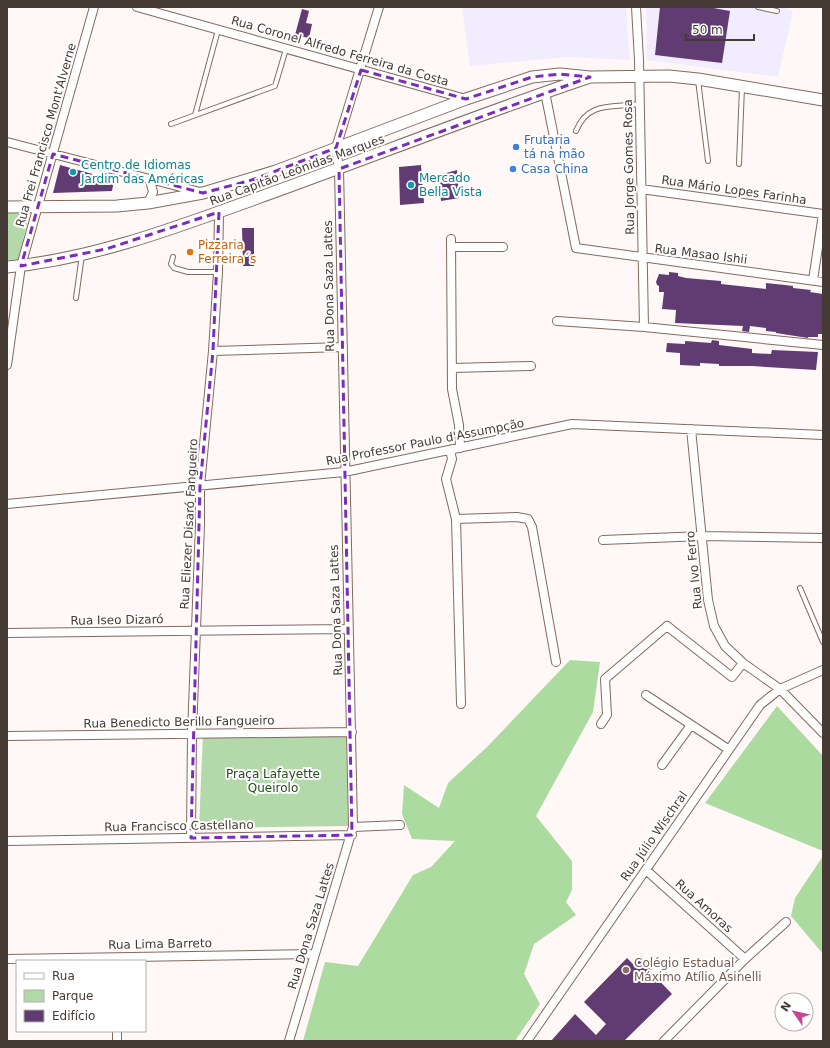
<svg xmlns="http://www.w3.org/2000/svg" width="830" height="1048" font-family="'DejaVu Sans',sans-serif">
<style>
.industrial{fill:#f1edff}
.green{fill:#b3d9aa}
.forest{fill:#abdb9f}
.building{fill:#603c73}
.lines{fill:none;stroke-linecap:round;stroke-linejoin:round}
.service-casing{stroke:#84695e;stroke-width:6}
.minor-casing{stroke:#84695e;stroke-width:10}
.secondary-casing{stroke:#84695e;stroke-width:13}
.service{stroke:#fff;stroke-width:4}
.minor{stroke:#fff;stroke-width:8}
.secondary{stroke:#fff;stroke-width:11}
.marked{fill:none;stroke:#7b2cbf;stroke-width:3;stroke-dasharray:8 5;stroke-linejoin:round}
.shop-dot{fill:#3f7fe0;stroke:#fff;stroke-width:1.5}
.culture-dot{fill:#0f9aa8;stroke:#fff;stroke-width:1.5}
.food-dot{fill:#e8710a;stroke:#fff;stroke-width:1.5}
.education-dot{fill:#8d6e63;stroke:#fff;stroke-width:1.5}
.labels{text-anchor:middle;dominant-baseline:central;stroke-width:4;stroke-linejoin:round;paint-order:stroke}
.street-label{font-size:12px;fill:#463a35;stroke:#fff}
.shop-label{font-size:12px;fill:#366cbe;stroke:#fff;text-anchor:start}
.culture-label{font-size:12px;fill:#0d838f;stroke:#fff;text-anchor:start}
.food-label{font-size:12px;fill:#c56008;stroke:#fff;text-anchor:start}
.park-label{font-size:12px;fill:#204e13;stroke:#fff}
.education-label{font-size:12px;fill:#785e54;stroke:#fff;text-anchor:start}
</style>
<rect width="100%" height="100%" fill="#fff8f6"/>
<!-- industrial -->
<path class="industrial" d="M462 7H626L630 60 567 57 470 66Z
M646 7H786L793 12 778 77 647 60Z"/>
<!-- green -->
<path class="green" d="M30 212 18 259 7 260V213Z
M203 733 346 736 348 826 199 828Z"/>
<!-- forest -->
<path class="forest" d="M570 660 600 662 593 712 536 816 572 861V890L566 902 576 915 534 944 524 974 540 1004 515 1041H303L325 962 358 966 413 875 431 867 455 841 412 839 402 814 404 785 439 808 448 783 487 747Z
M777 706 823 756V851L705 803Z
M823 856V954L791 916 795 898Z"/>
<!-- building -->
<path class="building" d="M660 7H708L730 11 722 63 655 55Z
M302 9 309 11 306 23 312 24 309 38 295 35Z
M60 165 114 180 112 191 53 193Z
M421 165 424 203 400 205 399 167Z
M457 170 459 198 441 201 439 175Z
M242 228H254V266H243Z
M669 272 678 273V276L686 278 721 281V284L766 289V283L785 285 793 286V288L811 290 810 292 823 294V334H818V337H808V338L776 333V332L766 331V328L750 326 749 332 742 331 743 326 675 323 676 310 662 309 664 292H659V286L657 285 656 282 659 274 669 275Z
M712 340 719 341V345L752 349V353L771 354 772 350 818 352 816 370 752 366H719V364L700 363V366L680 365V353L666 352 667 343 685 344V341L711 343Z
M641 956 653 968 650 971 672 994 624 1041H551L575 1014 596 1035 606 1024 584 1002 627 958 633 964Z"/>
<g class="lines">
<defs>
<path id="service" d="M758 7 777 11
M698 80 708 161
M195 115 218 30
M171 124 275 86 286 49
M576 131C588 101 612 108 639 104
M739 164 742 87
M173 257 171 264 174 268 188 272H218
M76 298 82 255
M800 588 823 642"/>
<path id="minor" d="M137 7 466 99
M636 7 639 60 644 327
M545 92 576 248 823 282
M7 142 200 192
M641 189 823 214
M148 203 153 192 150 180
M451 239 452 389 459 425 460 448
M452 247H503
M813 280 823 214
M557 321 644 327 823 345
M213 351 343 347
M7 365 21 266 94 7
M452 368 531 366
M691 429 708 600 714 626 725 646 743 663 780 689 823 733
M450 450 452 459 446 479 456 519 461 704
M7 504 344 472 572 424 823 435
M456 519 517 517 528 519 532 527 556 662
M603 540 703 536 823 538
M7 633 347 629
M646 695 728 749
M601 724 607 715 605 679 667 626 732 677 743 663
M7 736 352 732
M662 765 691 725
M353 827 400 825
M191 838 192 733 200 524V486L213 351 218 272 219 212
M7 841 352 835
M646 870 745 959
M7 959 314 954
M117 1041V1031
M289 1041 353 827 339 169 336 148 379 7
M527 1041 760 705 780 689 823 670
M664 1041 745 959 786 922"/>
<path id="secondary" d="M7 207 117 206 148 203 203 193 276 171 466 99 532 77 560 74 590 77 669 76 698 79 823 100
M7 267C92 259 172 229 252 200 364 160 474 116 587 78"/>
</defs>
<!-- service casing -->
<use href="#service" class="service-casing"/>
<!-- minor casing -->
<use href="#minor" class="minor-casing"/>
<!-- secondary casing -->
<use href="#secondary" class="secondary-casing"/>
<!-- service -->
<use href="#service" class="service"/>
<!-- minor -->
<use href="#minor" class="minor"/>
<!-- secondary -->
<use href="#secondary" class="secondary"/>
</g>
<!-- marked area -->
<path class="marked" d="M361 70 466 99 532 77 560 74 590 77 339 169 352 835 191 838 200 486 213 351 219 212 106 249 21 266 53 154 203 193 252 180 336 148Z"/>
<!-- markers -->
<g class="shop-dot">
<circle cx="516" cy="147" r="4"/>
<circle cx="513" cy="169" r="4"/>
</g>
<g class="culture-dot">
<circle cx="73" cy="172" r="4"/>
<circle cx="411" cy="185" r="4"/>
</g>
<circle class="food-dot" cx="190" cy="252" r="4"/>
<circle class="education-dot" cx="626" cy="970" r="4"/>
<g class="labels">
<!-- street labels -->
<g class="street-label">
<text transform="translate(340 51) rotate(16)">Rua Coronel Alfredo Ferreira da Costa</text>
<text transform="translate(46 135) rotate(-74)">Rua Frei Francisco Mont'Alverne</text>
<text transform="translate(629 167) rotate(-91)">Rua Jorge Gomes Rosa</text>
<text transform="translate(297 170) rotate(-20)">Rua Capitão Leônidas Marques</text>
<text transform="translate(734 190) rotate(8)">Rua Mário Lopes Farinha</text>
<text transform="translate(701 254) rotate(7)">Rua Masao Ishii</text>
<text transform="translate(329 286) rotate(-91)">Rua Dona Saza Lattes</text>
<text transform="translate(425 442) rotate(-11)">Rua Professor Paulo d'Assumpção</text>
<text transform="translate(189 524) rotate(-87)">Rua Eliezer Disaró Fangueiro</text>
<text transform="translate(694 570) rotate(-96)">Rua Ivo Ferro</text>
<text transform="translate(336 610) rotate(-92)">Rua Dona Saza Lattes</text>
<text transform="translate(117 620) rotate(-1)">Rua Iseo Dizaró</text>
<text transform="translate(179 722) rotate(-1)">Rua Benedicto Berillo Fangueiro</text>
<text transform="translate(179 826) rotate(-1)">Rua Francisco Castellano</text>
<text transform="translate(654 836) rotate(-55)">Rua Júlio Wischral</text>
<text transform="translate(704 906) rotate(42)">Rua Amoras</text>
<text transform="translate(311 926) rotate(-73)">Rua Dona Saza Lattes</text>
<text transform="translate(160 944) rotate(-1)">Rua Lima Barreto</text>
</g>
<!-- shop labels -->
<g class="shop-label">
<text x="524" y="140">Frutaria<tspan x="524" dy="14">tá na mão</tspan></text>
<text x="521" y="169">Casa China</text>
</g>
<!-- culture labels -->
<g class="culture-label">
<text x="81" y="165">Centro de Idiomas<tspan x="81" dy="14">Jardim das Américas</tspan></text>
<text x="419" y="178">Mercado<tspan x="419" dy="14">Bella Vista</tspan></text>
</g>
<!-- food labels -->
<g class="food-label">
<text x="198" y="245">Pizzaria<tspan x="198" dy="14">Ferreira´s</tspan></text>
</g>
<!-- park labels -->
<g class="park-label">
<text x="273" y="774">Praça Lafayette<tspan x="273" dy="14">Queirolo</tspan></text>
</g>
<!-- education labels -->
<g class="education-label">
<text x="634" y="963">Colégio Estadual<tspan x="634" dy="14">Máximo Atílio Asinelli</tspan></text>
</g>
</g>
<!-- border -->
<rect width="830" height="1048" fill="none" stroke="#463a35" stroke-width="16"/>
<!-- legend -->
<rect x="16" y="960" width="130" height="72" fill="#ffffff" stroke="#b5b0ae"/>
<rect x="24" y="973" width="20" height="6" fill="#ffffff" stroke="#b5b0ae"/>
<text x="52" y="980" font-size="12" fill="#463a35">Rua</text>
<rect x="24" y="990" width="20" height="12" fill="#b3d9aa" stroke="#b5b0ae"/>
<text x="52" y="1000" font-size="12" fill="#463a35">Parque</text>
<rect x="24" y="1010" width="20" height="12" fill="#603c73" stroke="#b5b0ae"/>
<text x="52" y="1020" font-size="12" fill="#463a35">Edifício</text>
<!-- north arrow -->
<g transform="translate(794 1012) rotate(304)"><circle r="19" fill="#ffffff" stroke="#b5b0ae"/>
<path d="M0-3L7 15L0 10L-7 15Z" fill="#c44591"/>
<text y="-6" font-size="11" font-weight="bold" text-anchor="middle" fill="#463a35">N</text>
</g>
<!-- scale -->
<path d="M686 34v6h68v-6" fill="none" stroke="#463a35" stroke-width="2"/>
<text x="692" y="34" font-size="12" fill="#463a35" stroke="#ffffff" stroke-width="3" paint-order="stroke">50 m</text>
</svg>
